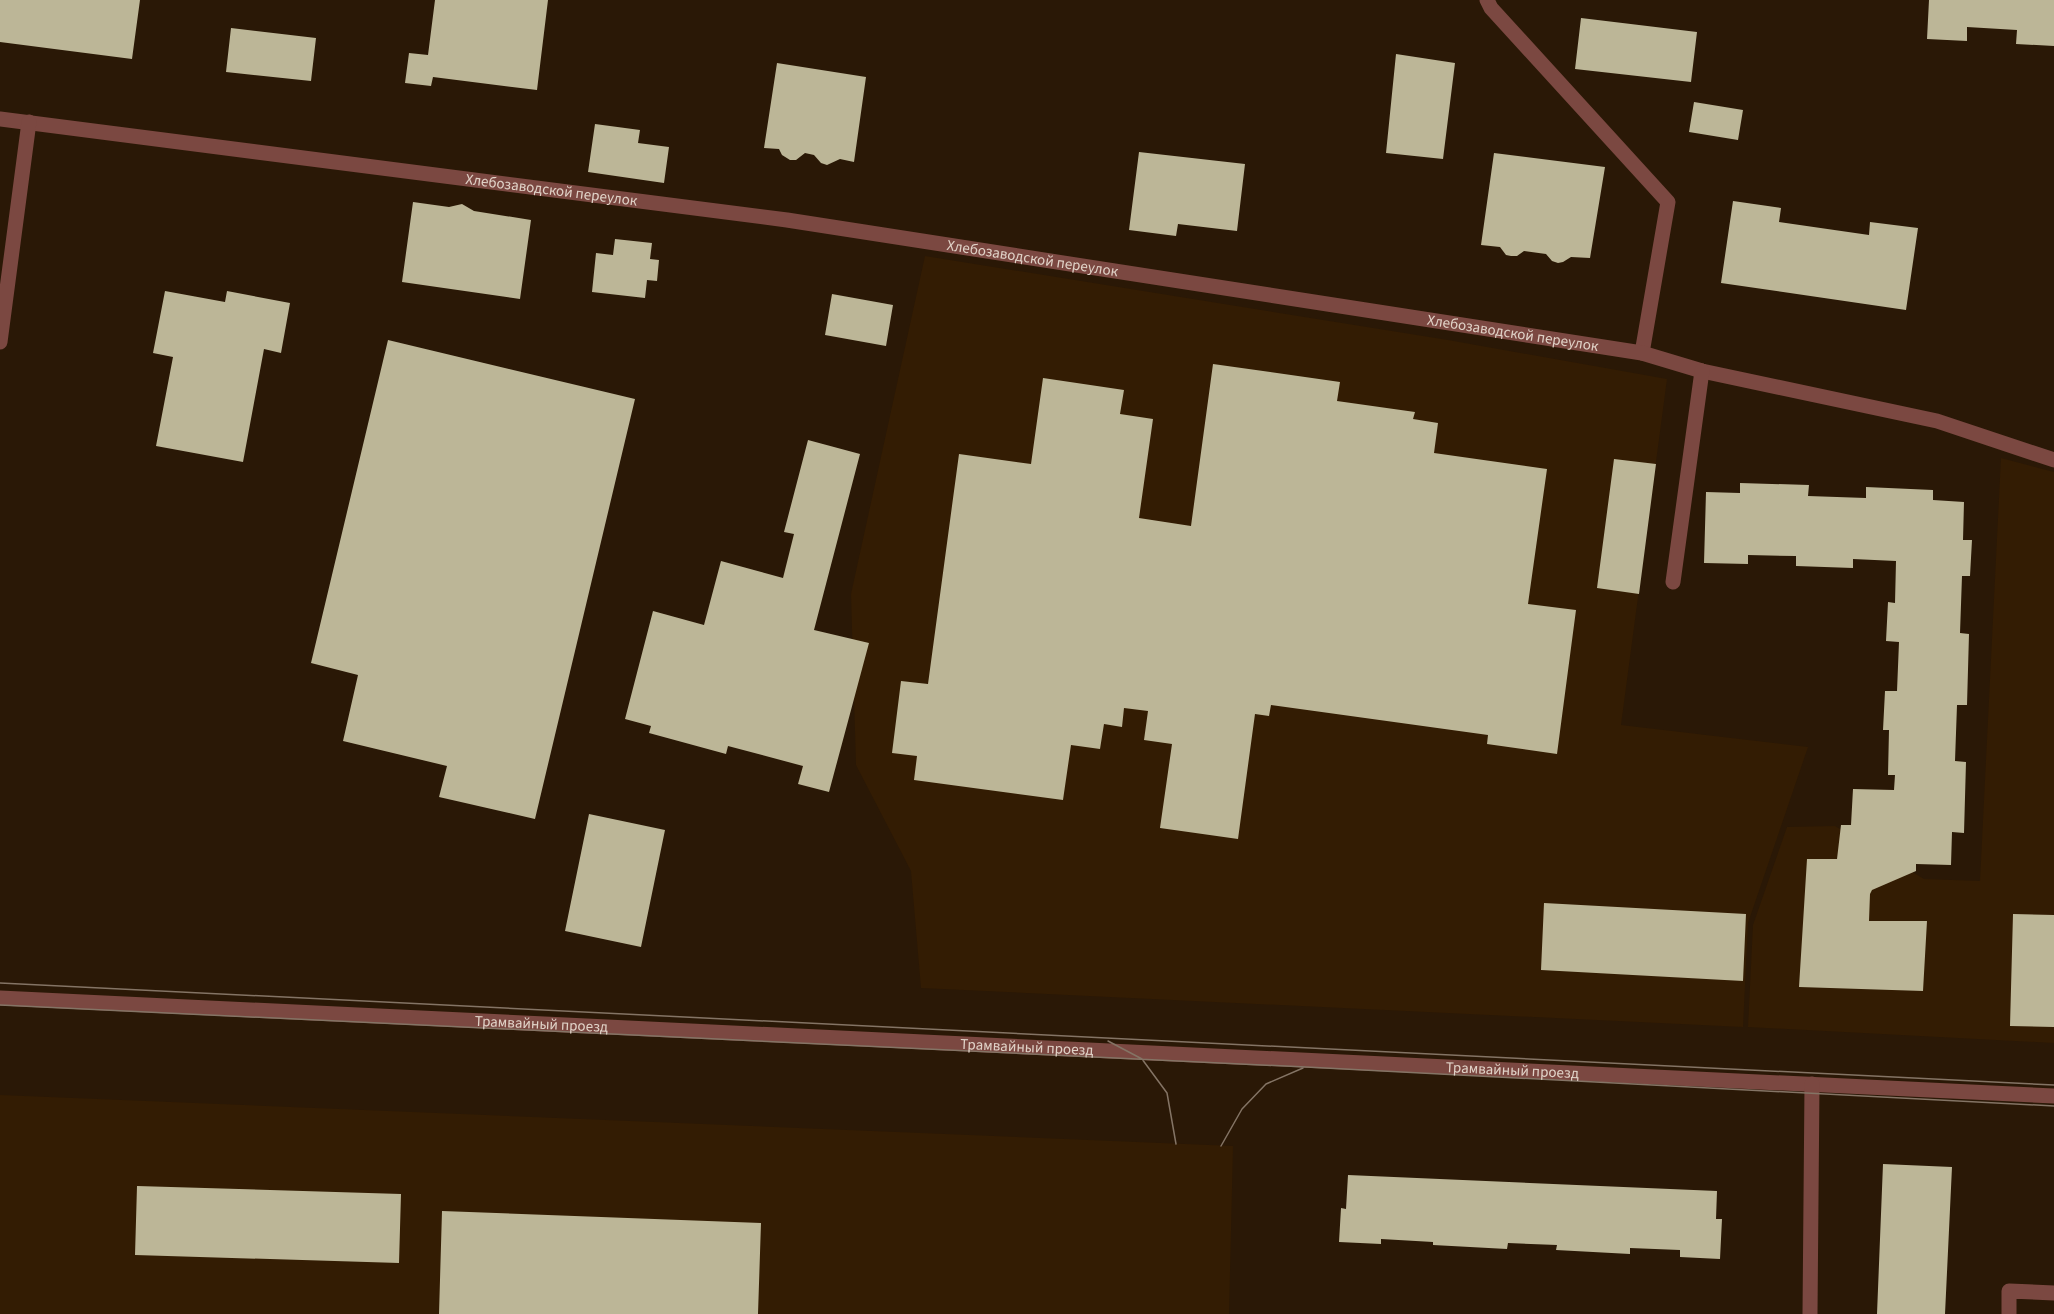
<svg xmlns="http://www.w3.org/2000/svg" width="2054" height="1314" font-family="'Source Sans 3',sans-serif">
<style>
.built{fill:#331c03}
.building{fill:#bcb697}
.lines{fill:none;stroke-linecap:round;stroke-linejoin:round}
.minor{stroke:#7b4841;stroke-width:15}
.tram{stroke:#847465;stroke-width:1.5}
.labels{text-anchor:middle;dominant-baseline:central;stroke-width:6;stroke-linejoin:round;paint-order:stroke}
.street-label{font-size:15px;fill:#e0d2c7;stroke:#200f00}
</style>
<rect width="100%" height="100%" fill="#2a1806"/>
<!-- built -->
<path class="built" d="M925 256 1448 340 1667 379 1621 725 1808 747 1748 923 1743 1027 921 988 911 871 856 765 851 594Z
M2001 458 2054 472V1043L1748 1027 1753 925 1787 827 1835 826 1924 879 1980 881Z
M0 1095 1233 1146 1229 1314H0Z"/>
<!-- building -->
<path class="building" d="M0 0H140L132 59 0 42Z
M435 0H548L537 90 433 77 431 86 405 83 409 53 428 55Z
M1929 0H2054V46L2016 44 2017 30 1967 27V41L1927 39Z
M1581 18 1697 32 1691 82 1575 69Z
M231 28 316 38 311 81 226 72Z
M1396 54 1455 63 1443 159 1386 153Z
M777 63 866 77 854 162 840 159 827 165 821 163 814 155 805 153 796 160H790L782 155 779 149 764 148Z
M1694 102 1743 110 1738 140 1689 132Z
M595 124 640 130 638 143 669 147 664 183 588 172Z
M1139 152 1245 164 1237 231 1178 224 1176 236 1129 230Z
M1494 153 1605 167 1590 258 1571 257 1563 262 1558 263 1552 261 1546 254 1524 251 1517 256H1511L1506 255 1500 247 1481 245Z
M1733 201 1781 208 1779 222 1869 235 1870 222 1918 228 1906 310 1721 283Z
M413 202 449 207 462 204 474 211 531 220 520 299 402 282Z
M615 239 652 243 650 259 659 260 657 281 647 280 645 298 592 292 596 253 613 255Z
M165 291 225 302 227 291 290 303 281 353 264 349 243 462 156 446 173 357 153 353Z
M832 294 893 305 886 346 825 335Z
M388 340 635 399 535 819 439 797 447 766 343 741 358 675 311 663Z
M1213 364 1340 382 1337 401 1415 412 1413 419 1438 423 1434 453 1547 469 1528 604 1576 610 1557 754 1487 744 1488 735 1271 705 1269 716 1255 714 1238 839 1160 828 1172 744 1144 740 1148 711 1124 708 1122 727 1104 724 1100 749 1071 745 1063 800 914 780 917 756 892 753 901 681 928 684 959 454 1031 464 1043 378 1124 390 1120 414 1153 419 1139 518 1191 526Z
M808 440 860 454 814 630 869 643 829 792 798 784 803 766 728 746 726 754 649 733 651 726 625 719 653 611 704 625 721 561 783 578 794 534 784 532Z
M1614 459 1656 464 1639 594 1597 588Z
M1740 483 1809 485 1808 496 1866 498V487L1933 490V500L1964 502 1963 540H1972L1970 576H1962L1960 633 1969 634 1967 705H1957L1955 761 1966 762 1964 833 1952 832 1951 865 1916 864V871L1872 890 1870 894 1869 921H1927L1923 991 1799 987 1807 859H1837L1841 825H1851L1853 789 1894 790 1895 775H1888L1889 730H1883L1885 691H1897L1899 642 1886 641 1888 602 1895 603 1896 561 1853 559V568L1796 566V556L1748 555V564L1704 563 1706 492 1740 493Z
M589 814 665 830 641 947 565 931Z
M1544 903 1746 914 1743 981 1541 970Z
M2013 914 2054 915V1027L2010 1026Z
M1883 1164 1952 1167 1945 1314H1877Z
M1348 1175 1717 1191 1716 1219H1722L1720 1259 1680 1257V1250L1630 1248V1254L1556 1250 1557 1245 1508 1243 1507 1249 1433 1245V1242L1381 1239V1244L1339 1242 1341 1208 1346 1209Z
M137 1186 401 1194 399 1263 135 1255Z
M442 1211 761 1223 758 1314H439Z"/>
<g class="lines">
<!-- minor -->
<g class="minor">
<path d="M1487 0 1491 8 1668 202 1642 353"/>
<path id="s1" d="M0 119 787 220 1642 353 1702 371 1937 421 2054 460"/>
<path d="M0 342 29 122"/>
<path d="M1673 582 1702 371"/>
<path id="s2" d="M0 998 2054 1096"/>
<path d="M1810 1314 1812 1084"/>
<path d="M2009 1314V1291L2054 1293"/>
</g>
<!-- tram -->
<path class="tram" d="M0 983 2054 1085
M0 1005 1306 1067 2054 1106
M1108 1041 1142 1059 1167 1093 1176 1144
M1221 1146 1242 1109 1266 1084 1303 1068"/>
</g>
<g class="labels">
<!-- street labels -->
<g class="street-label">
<text stroke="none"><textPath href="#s1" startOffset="556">Хлебозаводской переулок</textPath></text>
<text stroke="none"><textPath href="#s1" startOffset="1042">Хлебозаводской переулок</textPath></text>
<text stroke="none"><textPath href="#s1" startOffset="1528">Хлебозаводской переулок</textPath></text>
<text stroke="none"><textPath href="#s2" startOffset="542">Трамвайный проезд</textPath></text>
<text stroke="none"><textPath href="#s2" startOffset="1028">Трамвайный проезд</textPath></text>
<text stroke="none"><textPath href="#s2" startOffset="1514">Трамвайный проезд</textPath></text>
</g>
</g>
</svg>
